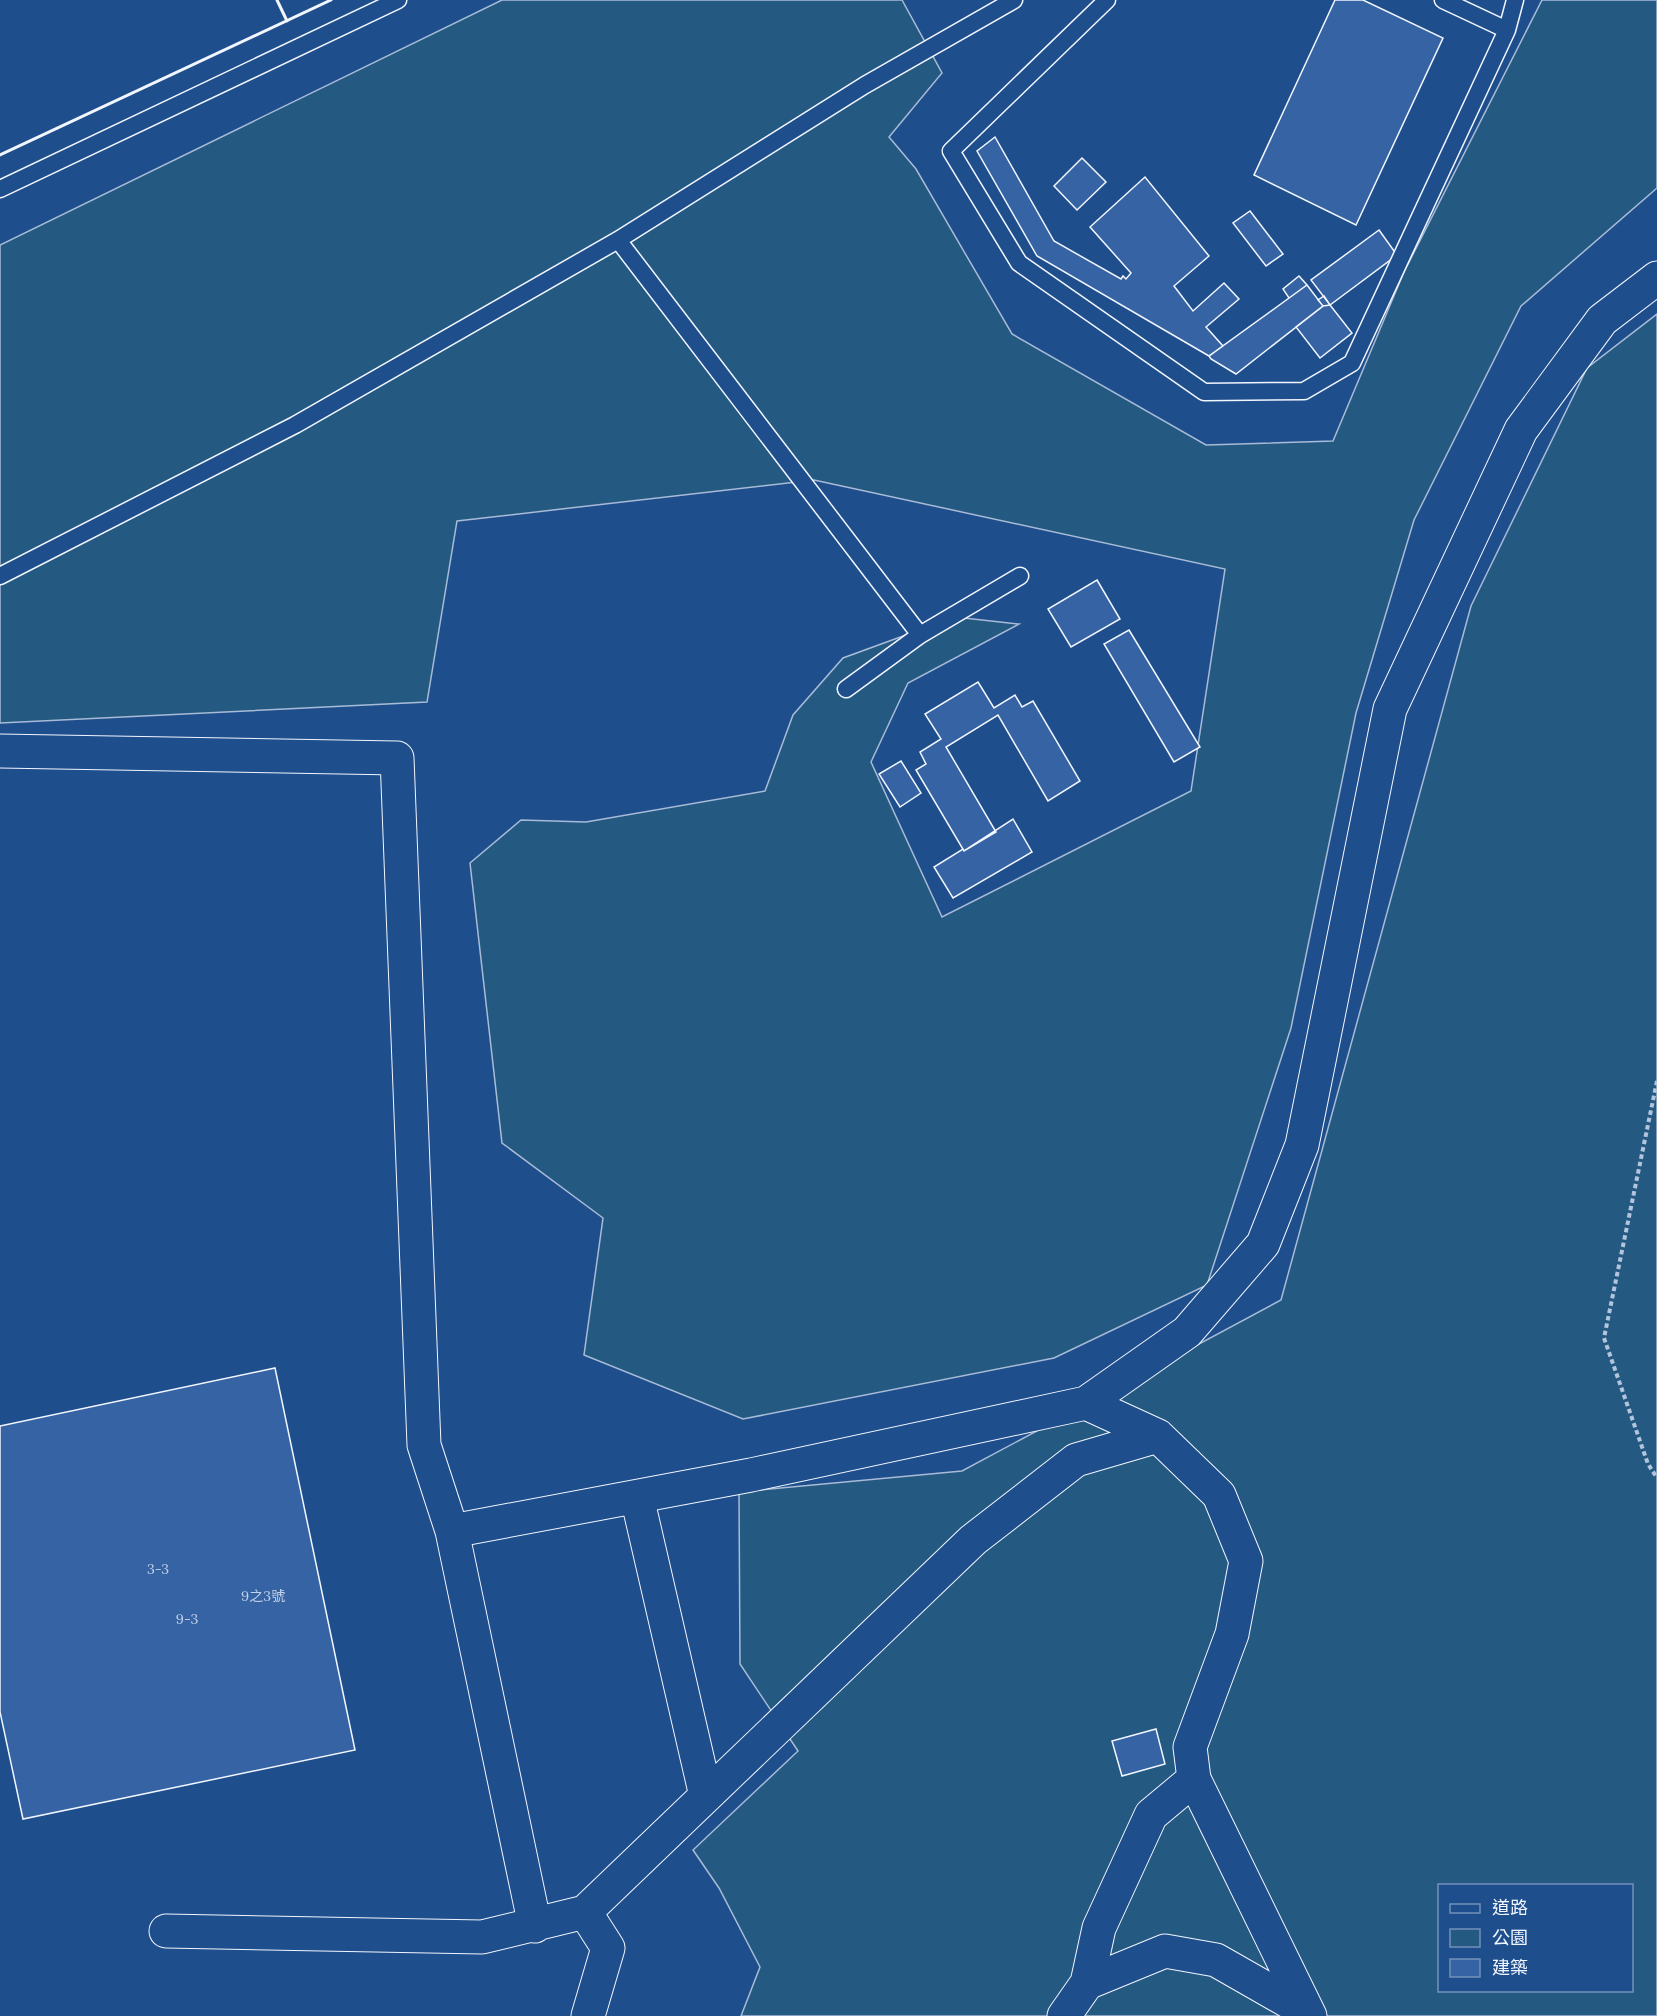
<svg xmlns="http://www.w3.org/2000/svg" width="1657" height="2016" font-family="Lora,'Noto Sans TC',serif">
<style>
.green{fill:#245a82;stroke:#a8bbd7;stroke-width:1.5;fill-rule:evenodd}
.building{fill:#3563a3;stroke:#f2f6ff;stroke-width:1.5}
.lines{fill:none;stroke-linecap:round;stroke-linejoin:round}
.lane-casing{stroke:#f2f6ff;stroke-width:19}
.street-casing{stroke:#f2f6ff;stroke-width:35}
.path{stroke:#b3c4dc;stroke-width:4;stroke-dasharray:4.5 3;stroke-linecap:butt}
.lane{stroke:#1f4e8c;stroke-width:16}
.street{stroke:#1f4e8c;stroke-width:33}
.wall{stroke:#f2f6ff;stroke-width:3}
.labels{text-anchor:middle;dominant-baseline:central;stroke-width:4.5;stroke-linejoin:round;paint-order:stroke}
.number-label{font-size:14px;fill:#c3d1e8}
</style>
<rect width="100%" height="100%" fill="#1f4e8c"/>
<!-- green -->
<path class="green" d="M502 0H902L942 73 889 137 916 169 1012 334 1206 445 1333 441 1404 272 1542 0H1657V188L1521 306 1414 520 1356 713 1291 1028 1207 1285 1054 1358 743 1419 584 1355 603 1218 502 1143 470 863 521 820 586 822 765 791 793 715 843 658 955 617 1019 624 908 683 871 762 942 917 1191 791 1225 569 814 480 457 521 427 702 0 723V245Z
M1657 314V2016H741L760 1967 719 1888 693 1850 798 1751 740 1664 739 1492 962 1471 1281 1300 1471 606 1587 368ZM1440 1886H1632V1990H1440Z"/>
<!-- building -->
<path class="building" d="M1335 0H1363L1443 38 1356 225 1254 175Z
M995 137 1054 241 1121 279 1123 276 1126 279 1131 273 1090 227 1145 177 1209 256 1174 286 1193 311 1224 283 1239 299 1206 327 1223 346 1209 356 1037 256 977 151Z
M1082 158 1106 182 1077 210 1054 186Z
M1250 211 1283 254 1266 266 1233 223Z
M1379 230 1397 255 1330 305 1311 280Z
M1299 276 1307 285 1289 298 1283 289Z
M1307 285 1323 306 1236 374 1211 359 1209 356Z
M1324 296 1330 305 1323 306 1318 300Z
M1330 305 1352 333 1320 358 1296 327 1323 306Z
M1097 580 1120 619 1071 647 1048 609Z
M1129 630 1200 747 1174 762 1104 644Z
M978 682 994 708 1015 695 1022 707 1033 701 1080 781 1048 801 998 715 946 747 996 832 964 851 916 770 926 764 920 752 941 739 925 714Z
M901 761 921 793 900 807 879 774Z
M1013 819 1032 852 953 898 934 867 963 849 964 851Z
M275 1368 355 1750 23 1819 0 1712V1426Z
M1156 1729 1165 1764 1122 1776 1112 1741Z"/>
<g class="lines">
<defs>
<path id="lane" d="M1107 0 951 151 1019 263 1204 392 1304 391 1352 363 1507 30 1515 0
M1443 0 1507 30
M0 189 398 0
M618 240 920 635
M0 576 295 425 618 240 865 85 1014 0
M846 689 920 635 1020 576"/>
<path id="street" d="M0 751 397 758 424 1445 452 1531 535 1926
M1086 1403 1158 1436 1219 1495 1246 1561 1232 1634 1190 1747 1194 1779 1310 2016
M637 1497 706 1796
M452 1531 751 1475 1086 1403 1187 1332 1263 1244 1302 1145 1390 709 1521 430 1602 320 1657 278
M585 1912 608 1948 588 2016
M166 1931 482 1937 585 1912 973 1540 1076 1460 1158 1436
M1087 1983 1099 1928 1151 1815 1194 1779
M1064 2016 1087 1983 1165 1951 1216 1960 1307 2012"/>
</defs>
<!-- lane casing -->
<use href="#lane" class="lane-casing"/>
<!-- street casing -->
<use href="#street" class="street-casing"/>
<!-- path -->
<path class="path" d="M1657 1081 1604 1338 1648 1464 1657 1478"/>
<!-- lane -->
<use href="#lane" class="lane"/>
<!-- street -->
<use href="#street" class="street"/>
<!-- wall -->
<path class="wall" d="M277 0 287 21
M0 155 331 0"/>
</g>
<g class="labels">
<!-- number labels -->
<g class="number-label">
<text x="158" y="1569">3-3</text>
<text x="263" y="1596">9之3號</text>
<text x="187" y="1619">9-3</text>
</g>
</g>
<!-- legend -->
<rect x="1438" y="1884" width="195" height="108" fill="#1f4e8c" stroke="#7391ba" stroke-width="1.5"/>
<rect x="1450" y="1904" width="30" height="9" fill="#1f4e8c" stroke="#7391ba" stroke-width="1.5"/>
<text x="1492" y="1914" font-size="18" fill="#f2f6ff">道路</text>
<rect x="1450" y="1929" width="30" height="18" fill="#245a82" stroke="#7391ba" stroke-width="1.5"/>
<text x="1492" y="1944" font-size="18" fill="#f2f6ff">公園</text>
<rect x="1450" y="1959" width="30" height="18" fill="#3563a3" stroke="#7391ba" stroke-width="1.5"/>
<text x="1492" y="1974" font-size="18" fill="#f2f6ff">建築</text>
</svg>
